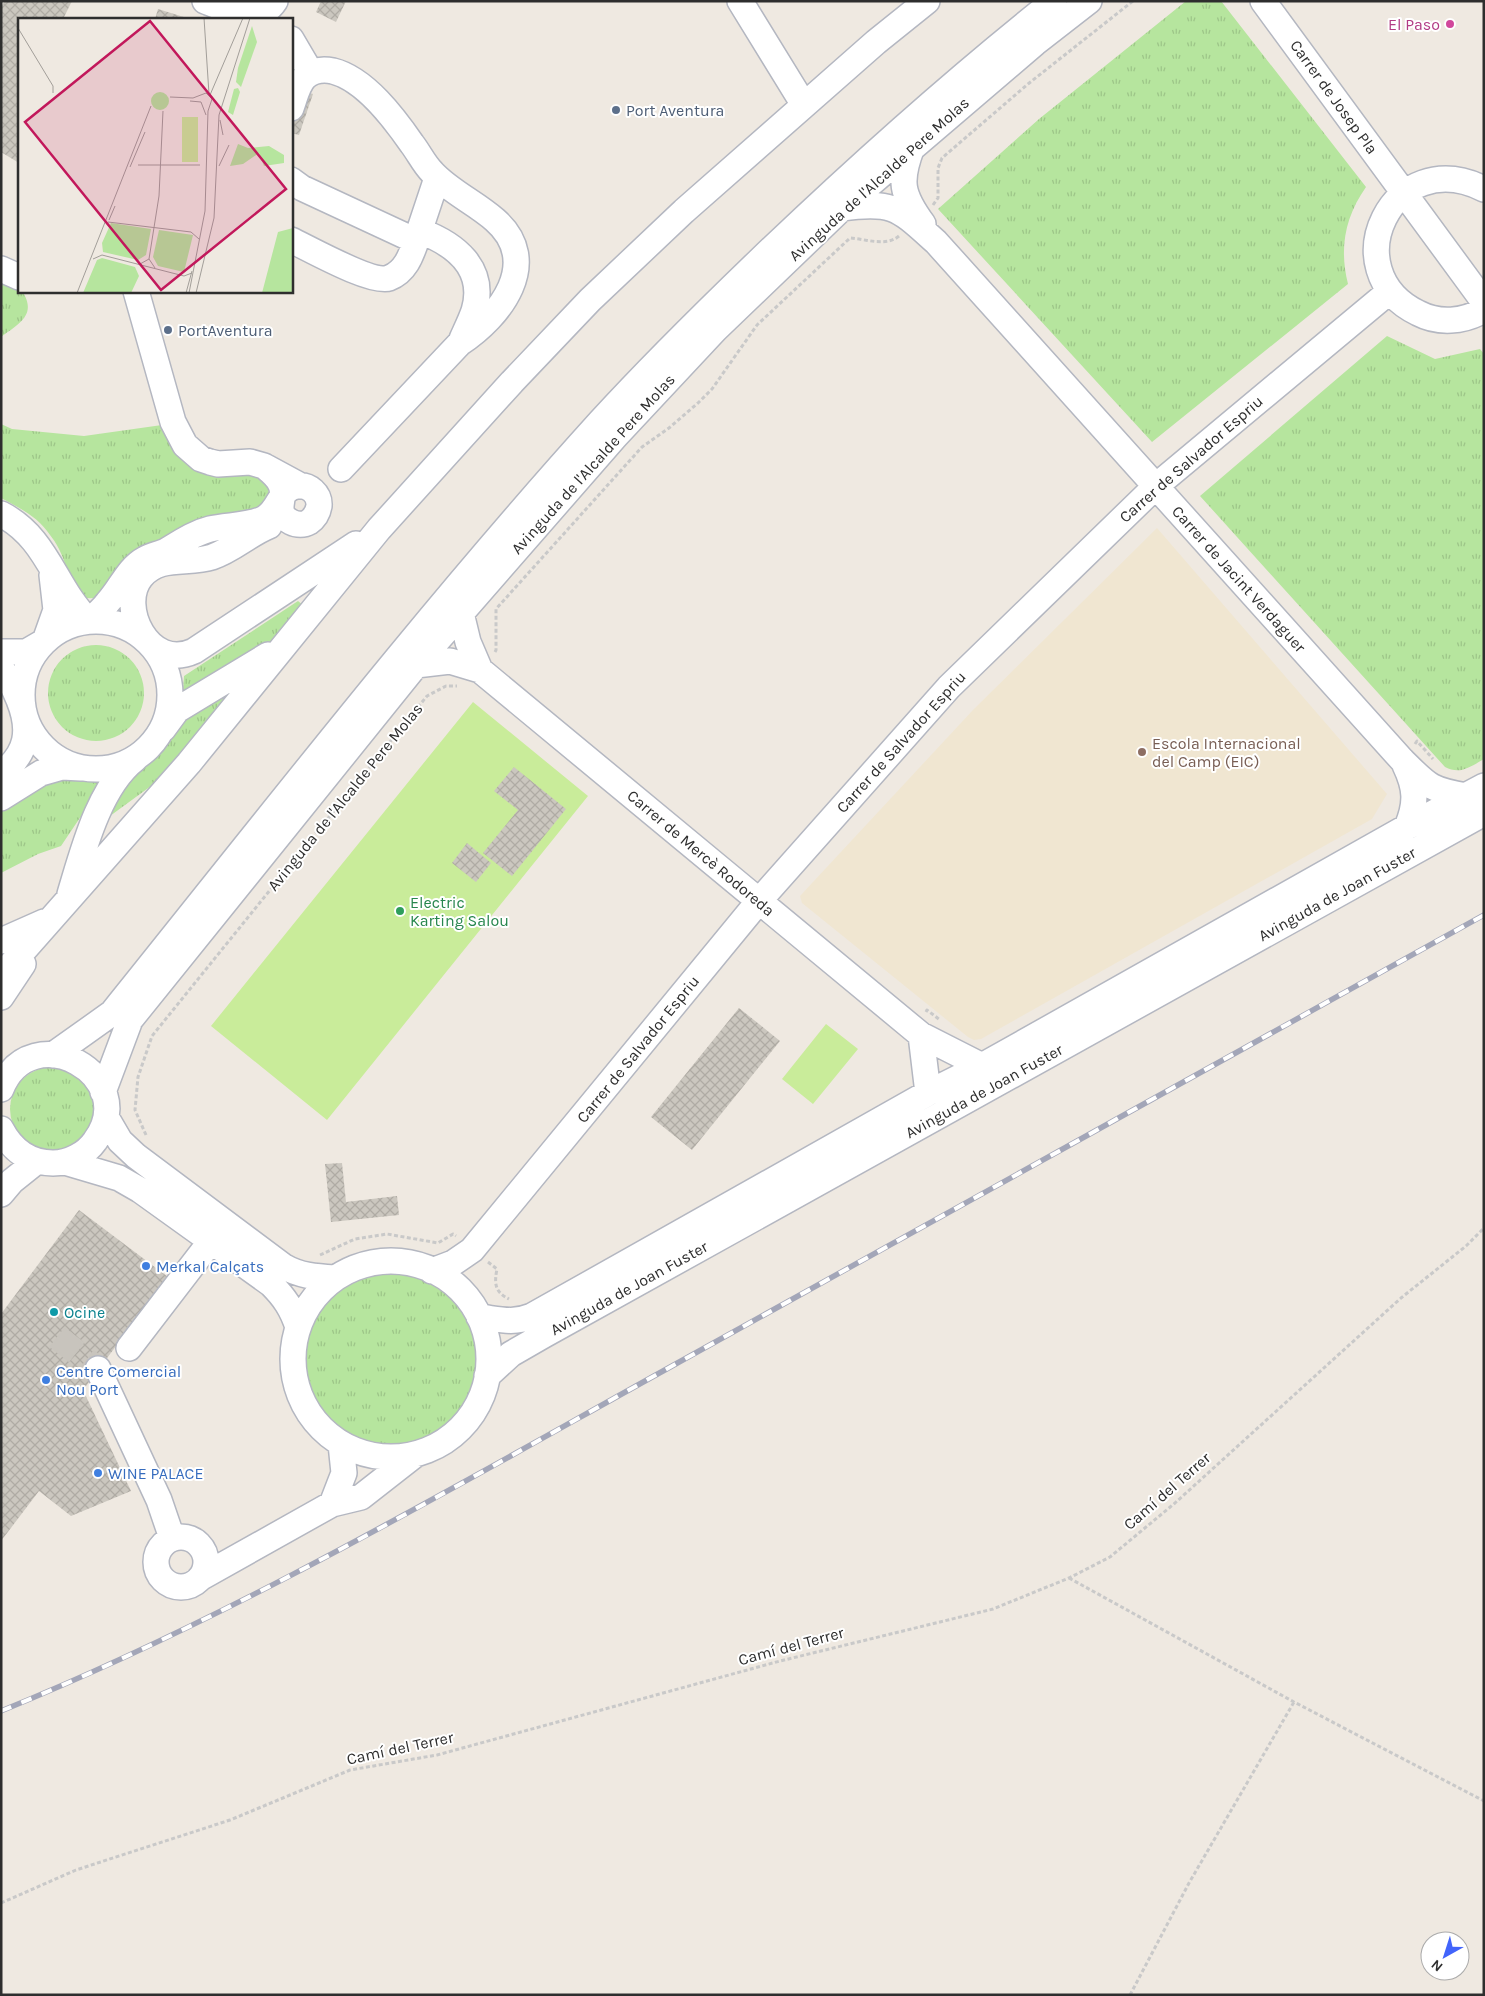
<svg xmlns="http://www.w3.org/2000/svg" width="1485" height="1996" font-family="Karla,sans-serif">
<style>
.education{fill:#f0e6d1}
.grass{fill:url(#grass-tufts)}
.pitch{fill:#c9ec9a}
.building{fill:url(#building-cross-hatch)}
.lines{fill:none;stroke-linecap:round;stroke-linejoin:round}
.minor-tunnel{stroke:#c8c4bd;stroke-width:25;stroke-dasharray:25 12;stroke-linecap:butt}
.minor-casing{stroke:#b4b7c1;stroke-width:28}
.path{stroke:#c9c9c9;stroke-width:3;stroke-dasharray:4 2.5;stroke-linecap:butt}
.minor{stroke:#fff;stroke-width:25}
.rail-casing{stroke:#a3a6b8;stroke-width:5.5}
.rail{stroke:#fff;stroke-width:4;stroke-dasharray:11;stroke-linecap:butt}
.hotel-dot{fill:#d1479c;stroke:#fff;stroke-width:2}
.service-dot{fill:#5c6f8a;stroke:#fff;stroke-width:2}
.education-dot{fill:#8d6e63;stroke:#fff;stroke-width:2}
.leisure-dot{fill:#2e9e5b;stroke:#fff;stroke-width:2}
.shop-dot{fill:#3f7fe0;stroke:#fff;stroke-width:2}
.culture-dot{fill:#0f9aa8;stroke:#fff;stroke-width:2}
.labels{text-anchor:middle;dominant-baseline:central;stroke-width:4;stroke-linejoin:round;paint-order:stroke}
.hotel-label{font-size:16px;fill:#b23c85;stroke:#fff;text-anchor:end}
.street-label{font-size:16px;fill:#2e2e2e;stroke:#fff}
.service-label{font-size:16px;fill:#4e5e75;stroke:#fff;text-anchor:start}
.education-label{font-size:16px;fill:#785e54;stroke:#fff;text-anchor:start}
.leisure-label{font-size:16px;fill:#27864d;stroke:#fff;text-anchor:start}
.shop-label{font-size:16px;fill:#366cbe;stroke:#fff;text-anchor:start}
.culture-label{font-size:16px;fill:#0d838f;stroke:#fff;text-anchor:start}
.inset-road{fill:none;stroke:#a29e99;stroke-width:1}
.view{fill:#c2185b;fill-opacity:0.15;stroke:#c2185b;stroke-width:2.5}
.inset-edge{fill:none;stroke:#2e2e2e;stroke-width:2.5}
</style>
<defs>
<pattern id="grass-tufts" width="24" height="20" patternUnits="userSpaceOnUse" patternTransform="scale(1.25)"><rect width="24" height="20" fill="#b6e59e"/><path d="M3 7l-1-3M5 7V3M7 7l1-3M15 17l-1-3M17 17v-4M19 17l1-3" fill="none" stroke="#9dc588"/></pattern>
<pattern id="building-cross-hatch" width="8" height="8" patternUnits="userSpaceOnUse" patternTransform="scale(1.25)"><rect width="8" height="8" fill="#cbc7bf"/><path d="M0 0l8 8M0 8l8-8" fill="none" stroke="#afaba4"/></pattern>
</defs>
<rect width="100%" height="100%" fill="#efe9e1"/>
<!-- education -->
<path class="education" d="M1157 528 1387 794 1372 819 981 1039 974 1040 968 1037 802 903 800 896 973 710Z"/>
<!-- grass -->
<path class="grass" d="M1186 1H1221L1366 187C1345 217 1339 248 1348 284L1152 442 938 209 1039 119Z
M1 280 19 289V291H22C38 315 18 324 1 337Z
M1387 336 1435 359 1480 349 1484 354V759C1470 767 1460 775 1445 767L1200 496Z
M1 424 12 429 84 436 162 425 253 472C266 481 274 492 266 508L102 596C72 606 71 580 63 558 60 550 55 541 50 535 38 517 20 508 1 498Z
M298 601 304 606 194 743 151 786 110 816 134 772 144 766 161 752 170 738 182 705 184 676Z
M48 693a48 48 0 1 1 96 0a48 48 0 1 1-96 0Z
M58 776 106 779 61 846 38 854 1 873V808Z
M10 1109a42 42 0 1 1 84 0a42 42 0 1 1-84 0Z
M305 1359a86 86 0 1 1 172 0a86 86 0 1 1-172 0Z"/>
<!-- pitch -->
<path class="pitch" d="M473 702 588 796 327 1120 211 1026Z
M826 1024 858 1049 813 1104 782 1079Z"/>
<!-- building -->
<path class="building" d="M5 1H72L63 19H19V163L1 152V7Z
M321 1H346L336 22 316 12Z
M158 9 187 18V19H155Z
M291 87 313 94 299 135 291 133Z
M213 534 218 545 204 551 199 541Z
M514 767 566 809 512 876 483 853 518 810 494 791Z
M467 843 491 863 476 882 452 863Z
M739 1008 780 1041 692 1150 651 1117Z
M342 1163 346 1202 397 1196 399 1215 331 1222 325 1164Z
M79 1210 168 1277 83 1390 131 1491 71 1516 39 1491 1 1541V1314Z"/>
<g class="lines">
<!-- minor-tunnel -->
<path class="minor-tunnel" d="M57 1337 98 1369"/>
<defs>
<path id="minor" d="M205 1C227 9 258 27 275 1
M740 1 804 105
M1263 1 1484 302
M291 39 311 73
M291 108C295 98 297 85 305 77 313 70 323 69 333 71 365 79 394 118 412 144 419 153 424 164 432 172 449 191 476 203 495 220 543 262 500 317 460 343L341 469
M912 147C899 181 901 194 923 224
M291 180 302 188 416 241 437 178
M1484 189C1392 143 1332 271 1418 313 1439 324 1463 322 1484 310
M842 208C894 201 898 208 936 242L1402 760C1428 786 1430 790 1467 796
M420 231C455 244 487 268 474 311 471 320 466 330 462 339
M291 240C310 249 372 284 389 278 405 272 411 256 416 241
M1 269 19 277
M136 291 173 422 185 445 201 459 210 462 218 464 250 462 264 466
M1 514C48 538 54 587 89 621 96 615 103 609 108 602 121 588 128 568 145 559 152 555 160 554 166 551 181 542 194 533 210 529 227 525 247 526 263 519 280 511 279 488 297 486 309 484 320 494 319 506 318 512 315 518 309 522 304 525 297 525 291 522 272 512 287 499 281 485 278 477 270 471 264 466L301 486
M269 526C249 534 233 550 212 557 188 565 160 554 141 577 117 606 149 672 194 651L356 544
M22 695a74 74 0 1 1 148 0a74 74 0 1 1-148 0Z
M1 652H26L45 641 56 610 52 575
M416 665 450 661 480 670 468 642 461 613
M1 669C10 678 14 688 19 700 31 730 28 753 1 774
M480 670 921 1035
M163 729 177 710 268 655
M1405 765C1416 788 1417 803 1407 827
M1 798 41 773 62 767 81 768
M70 894C83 851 99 787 135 759
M1 941 44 922
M1 976 189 763 379 529 512 382 590 300 684 211 876 42 927 1
M1 997 23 964
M53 1055 112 1013C272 814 429 611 600 422 651 366 706 312 761 259 855 169 952 82 1054 1
M1 1089C31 1014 143 1076 95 1141 86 1154 69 1163 53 1163 29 1163 12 1150 1 1129
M103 1092 130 1020 416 665 614 438 715 330 842 208 1035 43 1089 1
M928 1093 921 1035 982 1066
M106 1117 120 1141 136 1156 283 1266C300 1276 316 1277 335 1278
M65 1162 119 1178 140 1190 271 1284C285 1298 292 1309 298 1327
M1 1194 12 1181 37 1161
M293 1359a98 98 0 1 1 196 0a98 98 0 1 1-196 0Z
M432 1271 453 1263 472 1250 759 901 949 687 1156 486 1390 291
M479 1317C498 1319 513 1324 532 1316L928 1093 982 1066 1407 827 1484 786
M129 1348 211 1241
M98 1369 159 1500 172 1538
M487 1376 511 1354 544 1335 1484 813
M332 1504 344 1473 341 1444
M156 1562a25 25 0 1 1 50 0a25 25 0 1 1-50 0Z
M200 1578 332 1504 361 1497 416 1454"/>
</defs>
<!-- minor casing -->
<use href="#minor" class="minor-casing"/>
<!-- path -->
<path class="path" d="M933 205 938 198V168L942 158 1028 84 1133 1
M495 652 496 650V609L642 447 669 428 698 403 712 389 757 325 850 238C866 239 886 247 899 236
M1415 744 1417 741 1433 759
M926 1012 927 1010 940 1020
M146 1135 135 1110 138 1077 152 1036 427 696 446 686H457
M320 1255 355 1239 387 1234 438 1243 453 1234 456 1236
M488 1262 497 1269C494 1284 495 1292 509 1299
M1069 1578 1294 1702 1484 1801
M1 1903 76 1870 230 1820 350 1770 437 1755 780 1661 993 1609 1069 1578 1110 1557 1175 1503 1401 1298 1466 1246 1484 1228
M1130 1995 1189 1883 1294 1702"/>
<!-- minor -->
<use href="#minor" class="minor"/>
<defs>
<path id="rail" d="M1 1711C230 1618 447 1491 663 1371 937 1219 1210 1067 1484 915"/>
</defs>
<!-- rail casing -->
<use href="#rail" class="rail-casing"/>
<!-- rail -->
<use href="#rail" class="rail"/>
</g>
<!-- markers -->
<circle class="hotel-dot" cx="1450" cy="24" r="5"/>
<g class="service-dot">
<circle cx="616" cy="110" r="5"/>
<circle cx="168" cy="330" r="5"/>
</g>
<circle class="education-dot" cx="1142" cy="752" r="5"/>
<circle class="leisure-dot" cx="400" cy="911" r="5"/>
<g class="shop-dot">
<circle cx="146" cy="1266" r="5"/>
<circle cx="46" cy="1380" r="5"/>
<circle cx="98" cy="1473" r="5"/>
</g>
<circle class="culture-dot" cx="54" cy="1312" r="5"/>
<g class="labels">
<!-- hotel labels -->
<g class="hotel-label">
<text x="1440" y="24">El Paso</text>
</g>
<!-- street labels -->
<g class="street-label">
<text transform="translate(1334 97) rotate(54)">Carrer de Josep Pla</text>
<text transform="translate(879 179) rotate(-42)">Avinguda de l'Alcalde Pere Molas</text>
<text transform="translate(1191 459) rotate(-41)">Carrer de Salvador Espriu</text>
<text transform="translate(593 464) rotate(-48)">Avinguda de l'Alcalde Pere Molas</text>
<text transform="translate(1239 579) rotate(48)">Carrer de Jacint Verdaguer</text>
<text transform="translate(901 742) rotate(-48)">Carrer de Salvador Espriu</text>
<text transform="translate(345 797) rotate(-51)">Avinguda de l'Alcalde Pere Molas</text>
<text transform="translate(701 853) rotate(40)">Carrer de Mercè Rodoreda</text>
<text transform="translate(1337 894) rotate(-29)">Avinguda de Joan Fuster</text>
<text transform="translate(638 1049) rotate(-51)">Carrer de Salvador Espriu</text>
<text transform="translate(984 1091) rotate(-29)">Avinguda de Joan Fuster</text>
<text transform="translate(629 1288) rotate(-29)">Avinguda de Joan Fuster</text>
<text transform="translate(1167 1491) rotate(-41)">Camí del Terrer</text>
<text transform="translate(791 1646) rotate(-15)">Camí del Terrer</text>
<text transform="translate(400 1748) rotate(-12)">Camí del Terrer</text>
</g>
<!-- service labels -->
<g class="service-label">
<text x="626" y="110">Port Aventura</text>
<text x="178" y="330">PortAventura</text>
</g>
<!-- education labels -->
<g class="education-label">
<text x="1152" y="743">Escola Internacional<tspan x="1152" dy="18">del Camp (EIC)</tspan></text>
</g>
<!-- leisure labels -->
<g class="leisure-label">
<text x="410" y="902">Electric<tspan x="410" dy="18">Karting Salou</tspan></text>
</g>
<!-- shop labels -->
<g class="shop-label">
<text x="156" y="1266">Merkal Calçats</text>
<text x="56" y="1371">Centre Comercial<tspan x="56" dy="18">Nou Port</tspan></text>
<text x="108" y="1473">WINE PALACE</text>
</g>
<!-- culture labels -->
<g class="culture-label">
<text x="64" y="1312">Ocine</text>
</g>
</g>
<!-- overview -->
<g transform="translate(18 18)">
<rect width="275" height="275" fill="#efe9e1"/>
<path d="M220 70 222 74 215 97 210 94 216 71ZM133 83a9 9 0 1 1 18 0a9 9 0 1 1-18 0ZM220 126 230 130 251 128 266 137V145L246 148 241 135 225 146 212 148ZM93 205 133 211 128 237 120 242 85 234 84 225ZM275 210V275H244L260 214ZM141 212 175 217 166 254 140 248 135 239ZM84 240 117 249 121 258 113 275H65L79 242Z" fill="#b6e59e"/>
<path d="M234 8 239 24 223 69 218 64 220 50Z" fill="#b6e59e"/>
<path d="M164 99H180V144H164Z" fill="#c9ec9a"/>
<path class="inset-road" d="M186 0 191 76M0 10 35 68V75M192 77 225 0M152 79 175 80 188 75 194 81 190 93 187 193 171 275M172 83 183 84 188 97M202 102 205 117M120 147H182M201 148 211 127M112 149 127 114M91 202 97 188M90 204 173 214 181 221M75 241 84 237 166 258 174 255M131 241 141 178 145 93M122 246 131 241 137 250M59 275 133 88M168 275 174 253M178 275 196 200 201 97 232 0"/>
<path class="view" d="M132 3 268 171 143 272 7 104Z"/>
<rect width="275" height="275" class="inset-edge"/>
</g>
<!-- border -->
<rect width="1485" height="1996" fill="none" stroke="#2e2e2e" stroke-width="5"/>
<!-- north arrow -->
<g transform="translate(1445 1956) rotate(219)"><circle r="24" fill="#ffffff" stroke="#ababab"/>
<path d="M0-4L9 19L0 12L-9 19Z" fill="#4264fb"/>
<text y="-8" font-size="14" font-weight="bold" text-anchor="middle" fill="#2e2e2e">N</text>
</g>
</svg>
